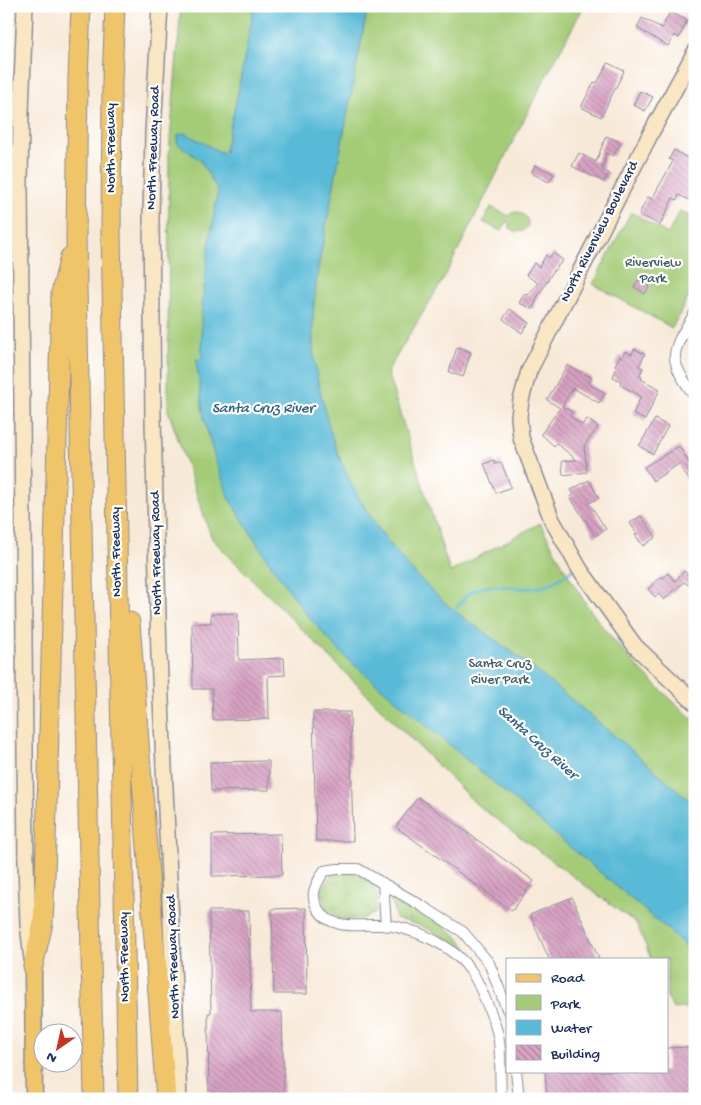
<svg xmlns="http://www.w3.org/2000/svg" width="701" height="1105" font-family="'Gochi Hand',sans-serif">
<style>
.grass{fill:url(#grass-tufts);stroke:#607e6a}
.green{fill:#a4cc77;stroke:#607e6a}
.water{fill:#59bad7;stroke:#3a749a}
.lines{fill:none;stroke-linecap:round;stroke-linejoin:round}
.stream{stroke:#59bad7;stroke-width:3}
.building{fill:url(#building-back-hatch)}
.street-casing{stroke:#898c9a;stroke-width:12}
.secondary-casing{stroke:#898c9a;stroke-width:18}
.primary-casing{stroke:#898c9a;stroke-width:19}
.highway-casing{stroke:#898c9a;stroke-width:21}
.street{stroke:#fff;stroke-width:10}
.secondary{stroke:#f9e7c3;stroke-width:15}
.primary{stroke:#f0c469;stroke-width:16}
.highway{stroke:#f0c469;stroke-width:19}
.labels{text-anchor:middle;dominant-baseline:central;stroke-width:4.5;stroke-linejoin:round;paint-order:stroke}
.street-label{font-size:14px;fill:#1b2f5e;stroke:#fff}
.park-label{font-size:14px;fill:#445e66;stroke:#fff}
.water-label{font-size:15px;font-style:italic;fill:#316088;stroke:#fff}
</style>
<defs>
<pattern id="grass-tufts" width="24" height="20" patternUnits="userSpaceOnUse" patternTransform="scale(1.25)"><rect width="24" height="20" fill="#a4cc77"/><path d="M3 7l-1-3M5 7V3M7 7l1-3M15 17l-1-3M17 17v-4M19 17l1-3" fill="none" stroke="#85a665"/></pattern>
<pattern id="building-back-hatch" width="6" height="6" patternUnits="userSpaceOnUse" patternTransform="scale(1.25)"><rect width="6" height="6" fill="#d8a1c2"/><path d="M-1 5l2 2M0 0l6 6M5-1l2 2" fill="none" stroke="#ae84a1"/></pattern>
</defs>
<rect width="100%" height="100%" fill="#fff"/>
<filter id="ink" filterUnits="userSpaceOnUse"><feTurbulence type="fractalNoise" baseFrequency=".02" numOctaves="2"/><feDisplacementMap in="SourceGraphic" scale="10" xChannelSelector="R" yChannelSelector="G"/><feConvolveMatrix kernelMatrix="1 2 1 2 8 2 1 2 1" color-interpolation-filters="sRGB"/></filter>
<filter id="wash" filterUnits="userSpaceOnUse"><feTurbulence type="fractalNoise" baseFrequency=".0096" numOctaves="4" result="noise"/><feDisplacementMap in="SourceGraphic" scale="20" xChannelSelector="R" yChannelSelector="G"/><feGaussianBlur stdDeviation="1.12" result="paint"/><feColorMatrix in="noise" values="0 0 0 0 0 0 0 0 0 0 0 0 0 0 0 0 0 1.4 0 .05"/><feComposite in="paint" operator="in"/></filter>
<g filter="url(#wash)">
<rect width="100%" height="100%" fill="#f7e9d7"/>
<!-- grass -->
<path class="grass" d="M354 873 369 879 378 895 375 913 364 918 342 920 326 908 321 891 332 874Z
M394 899C414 909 461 930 469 953H465C441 933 427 926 396 919L391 900Z"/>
<!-- green -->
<path class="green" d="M181 6H584L541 86 444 278 387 372 450 572 540 523C560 560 579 598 606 631 632 663 664 694 695 721V1007L673 1009 667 996V959H651L637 924 476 804 212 539 168 410 169 154Z
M491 207 509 216 512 213 519 212C526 216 528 218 528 226L523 231 516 232 509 227V223L507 221 501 231 483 222Z
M680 211 695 219V285L672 328 593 284 631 212 668 234Z"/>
<!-- water -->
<path class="water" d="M254 6H368L319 264C315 290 312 317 313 343 313 363 319 384 323 403 327 420 332 437 338 454 361 513 403 567 451 608 470 624 492 637 512 652 575 701 635 753 695 805V955L674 935 345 657 307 615 269 562 230 500 215 459 204 419 196 360 202 358 201 315 208 252 218 191 200 160 177 143 178 135 185 133 224 154 237 97Z"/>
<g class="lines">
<!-- stream -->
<path class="stream" d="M453 613C458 607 462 600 467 595 483 579 516 590 536 588 549 587 562 576 574 569"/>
</g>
<g id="blocks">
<!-- building -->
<path class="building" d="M670 12 687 20 679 38 674 35 668 46 637 28 642 18 662 28Z
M608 63 624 71 601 117 581 107 594 82 597 83Z
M640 91 653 97 645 111 633 105Z
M606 136 621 142 613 156 606 153 602 170 609 173 604 182 572 166 579 153 596 162Z
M674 150 695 163V203L679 195 677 200 673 198 660 225 639 214 648 197 652 199 673 161 669 159Z
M535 165 554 174 549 182 531 173Z
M553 253 563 260 552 273 537 298 533 309 519 303 524 294 528 295 538 283 526 275 534 263 539 267 546 255 549 258Z
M639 279 650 286 645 294 634 287Z
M510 309 529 323 522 333 503 319Z
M457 347 471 352 463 377 449 372Z
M634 349 645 354 639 366 643 368 639 376 642 377 641 379 660 389 645 420 633 414 641 396 620 385 621 381 613 377 617 367 615 365 620 356 622 358 625 351 632 354Z
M567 365 592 378 589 384 605 393 599 403 573 388 562 406 572 412 570 416 582 425 587 419 598 427 584 446 587 472 563 475 562 461 577 460 556 443 554 446 541 434 560 408 547 400Z
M655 419 668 426 653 454 639 446Z
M679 446 691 466 695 463V489L679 464 653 481 644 467Z
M494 460 495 464 501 462 511 487 496 493 484 464Z
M589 480 599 498 589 503 606 529 595 536 570 497 574 495 571 490Z
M641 516 656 537 643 546 635 535 637 534 630 523Z
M684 571 695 582 690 586 684 582 664 600 658 594 655 597 648 589 661 577 663 578 668 573 675 581Z
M238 613 239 660 284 658 285 675 268 676 269 719 213 720 212 689H193L192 623H211V614Z
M313 712H350L353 841H316Z
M269 761V790L211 791 210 762Z
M418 797 534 881 512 911 396 827Z
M281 834 282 875 212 876V835Z
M572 897 599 959H549L530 915Z
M306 908 307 994H274L272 909Z
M209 911H249L251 1012H282L284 1099H209L208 1013H211Z
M688 1047 693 1099H547L545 1071H667V1048Z"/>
</g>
</g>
<g filter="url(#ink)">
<use href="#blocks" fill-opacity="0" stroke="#898c9a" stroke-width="1"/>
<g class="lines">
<defs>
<path id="street" d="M695 313C688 325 676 341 675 355 674 369 688 386 695 397
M383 883 386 926
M516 1071 519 1099
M501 1099C500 1080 501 1060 499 1041 498 1028 479 982 471 971 453 946 422 932 393 926 369 921 334 935 318 909 309 894 316 885 324 871L337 869H358L422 906 463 932 489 963 507 1009"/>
<path id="secondary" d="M25 6 21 113 20 186 26 863 28 924 32 959
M160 6 153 133 151 214 153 419 159 655 179 1099
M695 52 652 131 529 371 521 400 519 417 521 438 552 520 579 568 635 646 695 703"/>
<path id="primary" d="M33 966 34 1099"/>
<path id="highway" d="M81 6 78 79 76 237 94 1099
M115 6 112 81 111 232 128 1099
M130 622 166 1099
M33 966 43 923 45 879 61 293 70 257"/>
</defs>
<!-- street casing -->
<use href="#street" class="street-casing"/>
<!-- secondary casing -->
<use href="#secondary" class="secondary-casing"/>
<!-- primary casing -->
<use href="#primary" class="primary-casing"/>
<!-- highway casing -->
<use href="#highway" class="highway-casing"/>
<!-- street -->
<use href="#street" class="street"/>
<!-- secondary -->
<use href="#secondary" class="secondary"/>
<!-- primary -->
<use href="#primary" class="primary"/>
<!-- highway -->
<use href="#highway" class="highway"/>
</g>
</g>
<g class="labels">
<!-- street labels -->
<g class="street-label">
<text transform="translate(111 148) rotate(-90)">North Freeway</text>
<text transform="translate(154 148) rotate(-88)">North Freeway Road</text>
<text transform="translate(600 232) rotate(-63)">North Riverview Boulevard</text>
<text transform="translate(117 552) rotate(-91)">North Freeway</text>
<text transform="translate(157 553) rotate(-91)">North Freeway Road</text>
<text transform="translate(125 957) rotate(-91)">North Freeway</text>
<text transform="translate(174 957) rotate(-92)">North Freeway Road</text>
</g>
<!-- park labels -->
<g class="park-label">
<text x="653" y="263">Riverview<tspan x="653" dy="16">Park</tspan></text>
<text x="500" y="664">Santa Cruz<tspan x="500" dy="16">River Park</tspan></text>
</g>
<!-- water labels -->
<g class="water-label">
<text x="263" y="409">Santa Cruz River</text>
<text transform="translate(537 743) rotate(42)">Santa Cruz River</text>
</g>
</g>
<!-- margin -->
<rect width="701" height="1105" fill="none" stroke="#fff" stroke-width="25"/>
<!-- legend -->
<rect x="506" y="958" width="162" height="115" fill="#ffffff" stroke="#a4acbf"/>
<rect x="516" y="974" width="25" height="8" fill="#f0c469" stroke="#a4acbf"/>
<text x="551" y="982" font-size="15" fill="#1b2f5e">Road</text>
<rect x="516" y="995" width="25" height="15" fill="#a4cc77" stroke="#a4acbf"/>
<text x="551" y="1008" font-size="15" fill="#1b2f5e">Park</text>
<rect x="516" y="1020" width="25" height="15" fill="#59bad7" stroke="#a4acbf"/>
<text x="551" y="1032" font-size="15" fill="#1b2f5e">Water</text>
<rect x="516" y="1045" width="25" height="15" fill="url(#building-back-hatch)" stroke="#a4acbf"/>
<text x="551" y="1058" font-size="15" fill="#1b2f5e">Building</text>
<!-- north arrow -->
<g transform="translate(58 1048) rotate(214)"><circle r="24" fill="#ffffff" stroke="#a4acbf"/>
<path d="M0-4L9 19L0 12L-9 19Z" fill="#c8321e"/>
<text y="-8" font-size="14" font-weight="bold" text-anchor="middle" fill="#1b2f5e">N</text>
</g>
</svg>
